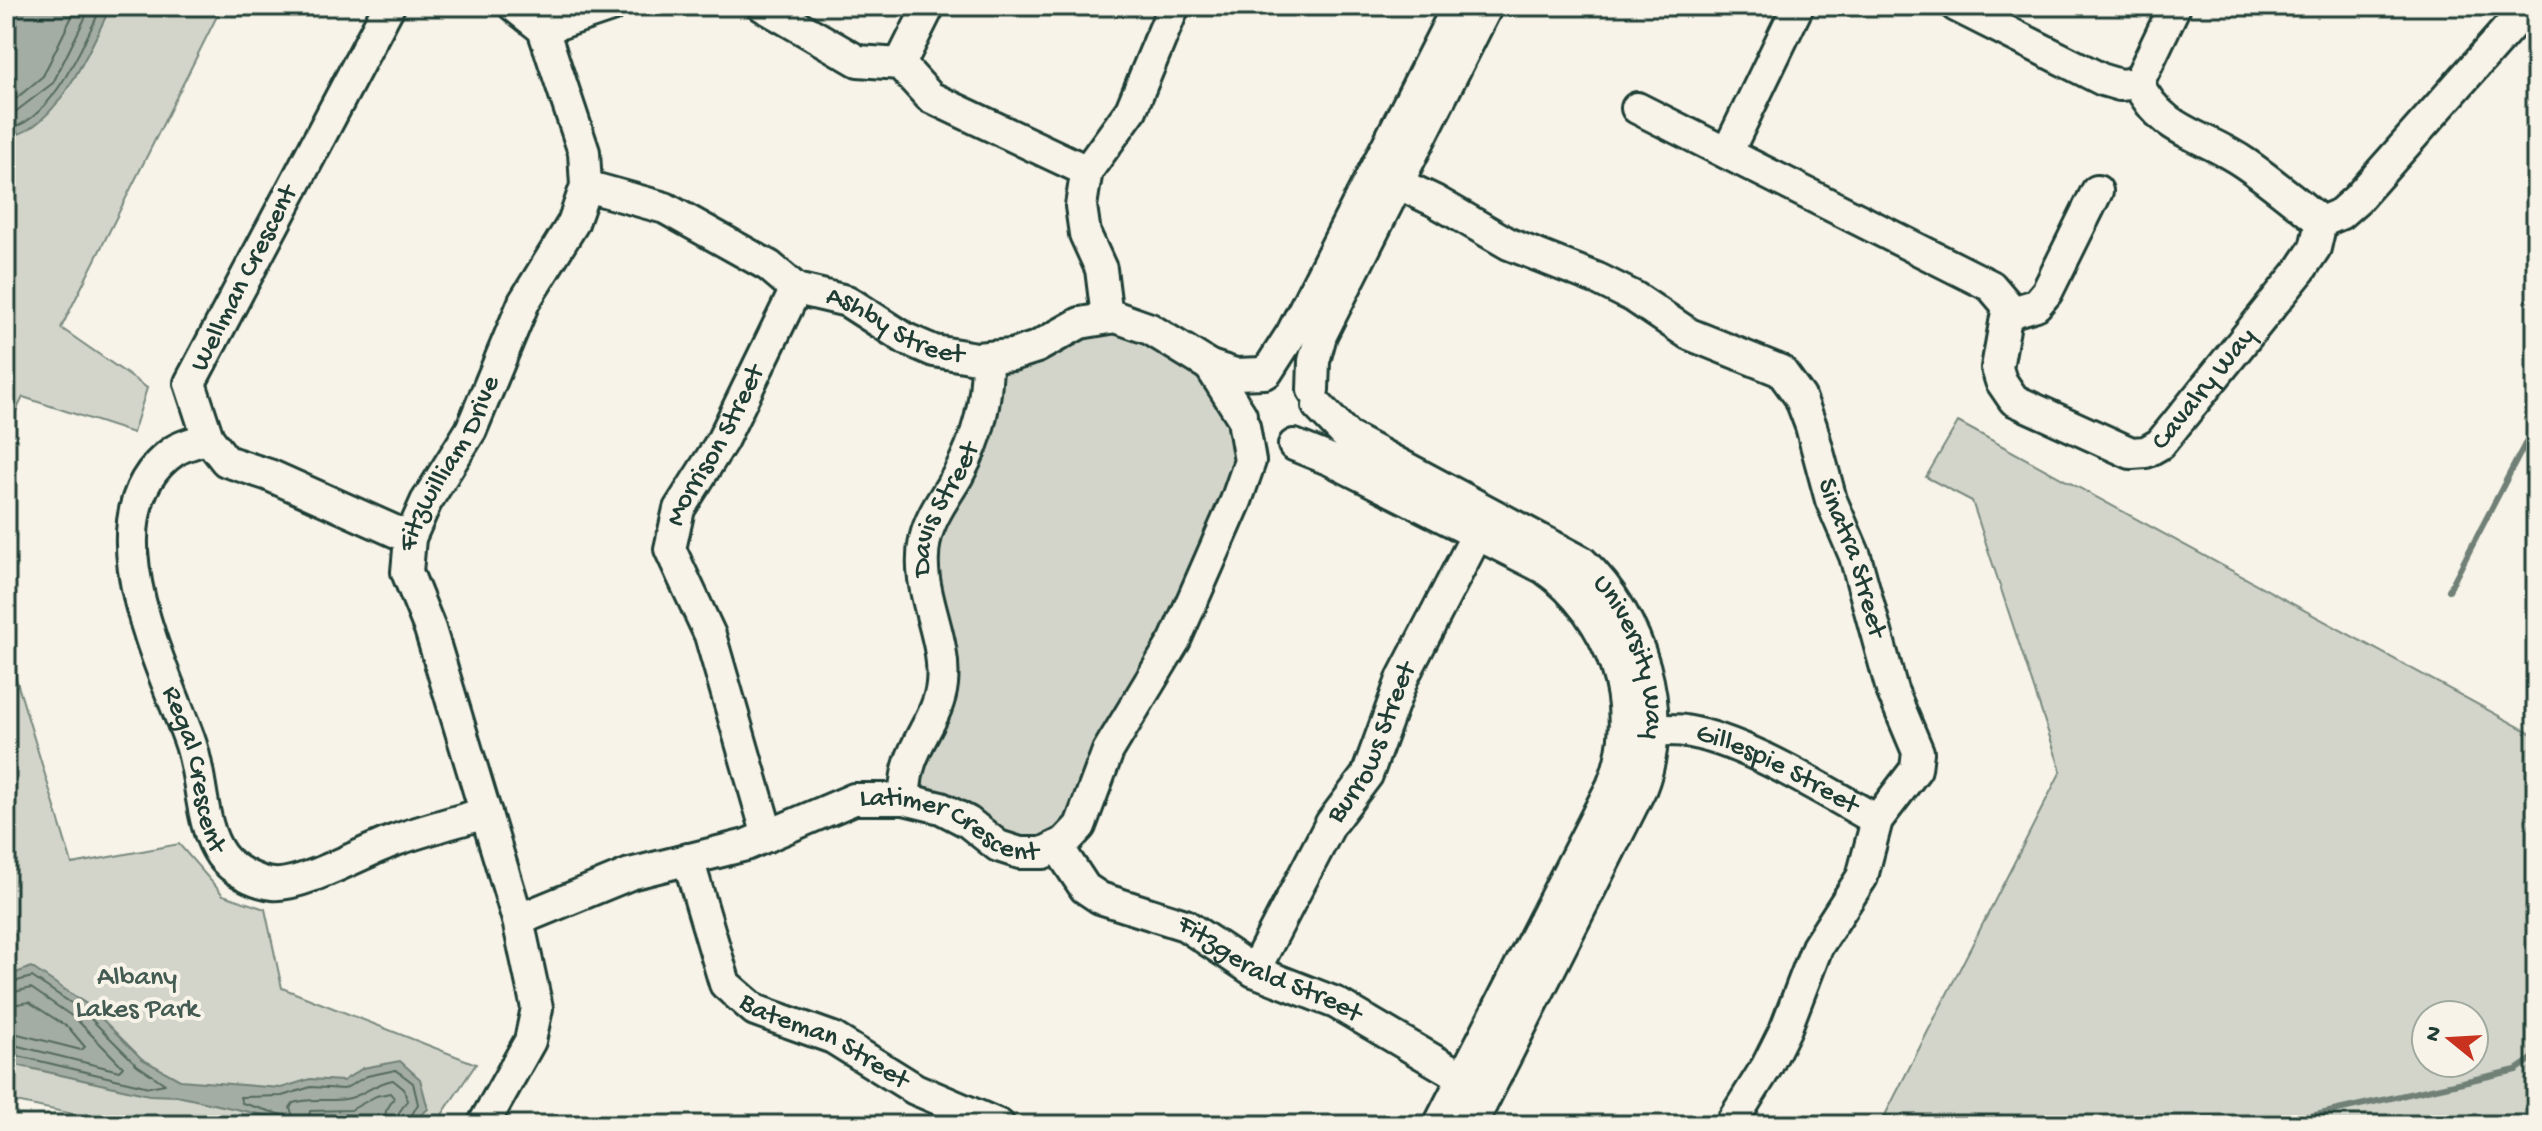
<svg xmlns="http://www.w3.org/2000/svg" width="2542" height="1131" font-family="'Gochi Hand',sans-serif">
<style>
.green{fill:#d3d5ca;stroke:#79897f;stroke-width:2;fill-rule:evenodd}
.water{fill:#a4ada3;stroke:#6f8077;stroke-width:2}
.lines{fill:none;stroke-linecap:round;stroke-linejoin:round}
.shore{stroke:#546a60;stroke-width:2}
.stream{stroke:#6f8077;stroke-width:6}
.minor-casing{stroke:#1f3d34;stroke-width:36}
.minor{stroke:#f7f3e8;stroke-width:30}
.labels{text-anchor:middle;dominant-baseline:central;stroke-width:8;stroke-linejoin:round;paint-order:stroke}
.street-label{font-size:28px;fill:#1f3d34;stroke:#f7f3e8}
.park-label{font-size:28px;fill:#435b52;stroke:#f7f3e8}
</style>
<rect width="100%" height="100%" fill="#f7f3e8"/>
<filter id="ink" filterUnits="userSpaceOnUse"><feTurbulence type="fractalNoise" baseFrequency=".0125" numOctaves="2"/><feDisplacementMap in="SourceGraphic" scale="16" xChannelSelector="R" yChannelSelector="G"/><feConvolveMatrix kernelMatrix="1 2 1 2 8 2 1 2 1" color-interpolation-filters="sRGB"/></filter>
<g filter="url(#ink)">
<!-- green -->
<path class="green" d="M6 6H222L61 328 147 388 133 433 23 397 6 431Z
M1114 326 1202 371 1243 448 1177 615 1062 831 1023 844 928 792C917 778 921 768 926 753L931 561 1000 375C1030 348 1076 334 1114 326Z
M1958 422 2536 736V1125H1880L2061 771 1972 501 1926 477ZM2474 1015V1063H2426V1015Z
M6 551 14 672 72 864 179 844 223 895 265 909 282 988 476 1064 435 1125H126L6 1100Z"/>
<!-- water -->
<path class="water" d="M6 6H111C91 46 57 132 6 137Z
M31 967 88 1005 142 1059 180 1080 281 1088 310 1079 343 1081 363 1068 400 1061 420 1079 428 1109 410 1125H285L267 1116 177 1096 149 1095 12 1064 6 1058V977Z"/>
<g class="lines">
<!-- shore -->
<path class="shore" d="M6 107 43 76 77 6
M6 119 53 83 91 6
M6 129C51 124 84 42 102 6
M6 984 32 977 83 1011 137 1065 165 1084 149 1087 6 1053
M6 994 31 988 76 1019 123 1067 119 1071 6 1043
M6 1006 29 1002 69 1028 85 1047 81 1050 6 1031
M286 1125 282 1115 242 1103 240 1097 282 1096 311 1087 344 1089 367 1076 396 1070 413 1083 418 1104 406 1125
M296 1125 290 1108 293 1103C312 1097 326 1102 345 1099 360 1098 374 1083 393 1080L404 1089 407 1101 398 1114 396 1125
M308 1125 310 1111 351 1110 376 1096 390 1093 394 1098 386 1111 384 1125"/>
<!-- stream -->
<path class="stream" d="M2449 590 2536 423
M2271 1125 2516 1070 2536 1056"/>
<defs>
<g id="minor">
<path d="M389 6 190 383 208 438 226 461 269 475 410 538"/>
<path d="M763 6 858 61 900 64 930 97 1087 171"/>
<path d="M1956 6 2103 80 2120 85 2138 83"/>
<path d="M543 29 611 6"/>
<path d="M900 64 929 6"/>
<path d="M2138 83C2162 134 2204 134 2246 164 2272 182 2296 202 2321 222"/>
<path d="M2138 83 2175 6"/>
<path id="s1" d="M1637 108 1991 286 2008 306 1997 368 2001 381 2014 400 2131 453 2146 452 2160 444 2301 269 2315 248 2321 222 2340 214 2357 199 2528 6"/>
<path d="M1727 153 1798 6"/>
<path id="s2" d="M1374 172 1435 201 1509 244 1598 279 1634 297 1689 334 1781 371 1800 397 1811 426 1831 500 1855 556 1892 690 1918 752 1916 769 1877 820 1862 877 1817 947 1786 1028 1767 1066 1730 1125"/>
<path id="s3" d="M586 186 665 208 769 266 796 289 847 301 906 339 934 351 976 358 1012 355 1037 347 1080 323 1116 317 1150 329 1210 366 1235 374 1264 373"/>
<path d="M2009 313 2036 305 2047 292 2097 191"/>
<path d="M1107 317 1101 269 1085 234 1081 206 1084 187 1087 171 1131 110 1174 6"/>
<path d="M1210 366 1241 415"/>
<path d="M1267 372 1292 333 1458 6"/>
<path d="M1313 390 1314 361 1321 335 1487 6"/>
<path id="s4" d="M1318 406 1348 437 1582 562C1640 616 1671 713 1641 788L1471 1125"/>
<path id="s5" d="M208 438C197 442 183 445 174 451 84 514 162 664 189 739 203 775 199 824 221 855 232 870 255 882 273 884 301 887 363 852 393 841 423 830 455 822 486 813"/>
<path d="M1294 445 1331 460 1544 568C1611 615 1645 708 1612 786L1439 1125"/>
<path id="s6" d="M1635 730C1652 731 1669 729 1685 731 1747 741 1822 790 1877 820"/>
<path id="s7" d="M904 799C905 787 906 774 910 763 919 735 939 714 942 684 947 634 914 590 925 540 930 516 946 496 958 475 979 436 987 402 987 358"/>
<path id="s8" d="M768 836 710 635 670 549 679 509 722 441 796 289"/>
<path id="s9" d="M1058 847 1085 888 1100 898 1185 925 1254 971 1336 1003 1479 1087"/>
<path id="s10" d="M688 859 725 984 755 1010 833 1038 915 1089 999 1125"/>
<path id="s11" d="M518 920 630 874 746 845 854 799H904L941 808 968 822 998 846 1020 853H1043L1065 842 1080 826 1108 751 1175 640 1236 501 1250 461 1244 426"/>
<path id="s12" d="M1254 971 1331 823 1367 775 1403 677 1485 519"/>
<path id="s13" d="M483 1125 530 1041 537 1008 518 920 430 629 407 572 410 538 426 502 471 430 524 302 573 223 586 186 584 152 543 29 514 6"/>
</g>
</defs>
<!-- minor casing -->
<use href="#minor" class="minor-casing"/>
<!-- minor -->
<use href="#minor" class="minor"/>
</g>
</g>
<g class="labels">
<!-- street labels -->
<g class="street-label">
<text transform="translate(245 279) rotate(-63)">Wellman Crescent</text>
<text stroke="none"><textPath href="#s3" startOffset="344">Ashby Street</textPath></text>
<text stroke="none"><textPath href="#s1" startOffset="752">Cavalry Way</textPath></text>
<text stroke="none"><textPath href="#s8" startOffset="418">Morrison Street</textPath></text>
<text stroke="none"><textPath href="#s13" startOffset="704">Fitzwilliam Drive</textPath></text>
<text stroke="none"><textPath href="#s7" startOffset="304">Davis Street</textPath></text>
<text stroke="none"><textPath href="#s2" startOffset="656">Sinatra Street</textPath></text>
<text stroke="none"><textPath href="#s4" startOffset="418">University Way</textPath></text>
<text stroke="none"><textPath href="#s12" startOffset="258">Burrows Street</textPath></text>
<text stroke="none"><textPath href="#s5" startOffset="378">Regal Crescent</textPath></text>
<text stroke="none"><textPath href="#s6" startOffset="150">Gillespie Street</textPath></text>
<text stroke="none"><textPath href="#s11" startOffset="460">Latimer Crescent</textPath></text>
<text stroke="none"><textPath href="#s9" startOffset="252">Fitzgerald Street</textPath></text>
<text stroke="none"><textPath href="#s10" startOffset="246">Bateman Street</textPath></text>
</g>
<!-- park labels -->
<g class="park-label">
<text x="137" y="978">Albany<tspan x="137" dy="32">Lakes Park</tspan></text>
</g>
</g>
<!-- margin -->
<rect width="2542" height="1131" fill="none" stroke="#f7f3e8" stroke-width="32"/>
<rect x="16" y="16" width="2510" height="1099" fill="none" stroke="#1f3d34" stroke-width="3" filter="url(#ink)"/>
<!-- north arrow -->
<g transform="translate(2450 1039) rotate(288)"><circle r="38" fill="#f7f3e8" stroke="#a1aaa0" stroke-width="2"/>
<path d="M0-6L14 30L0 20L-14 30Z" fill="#c8321e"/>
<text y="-12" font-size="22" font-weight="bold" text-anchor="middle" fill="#1f3d34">N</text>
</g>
</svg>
